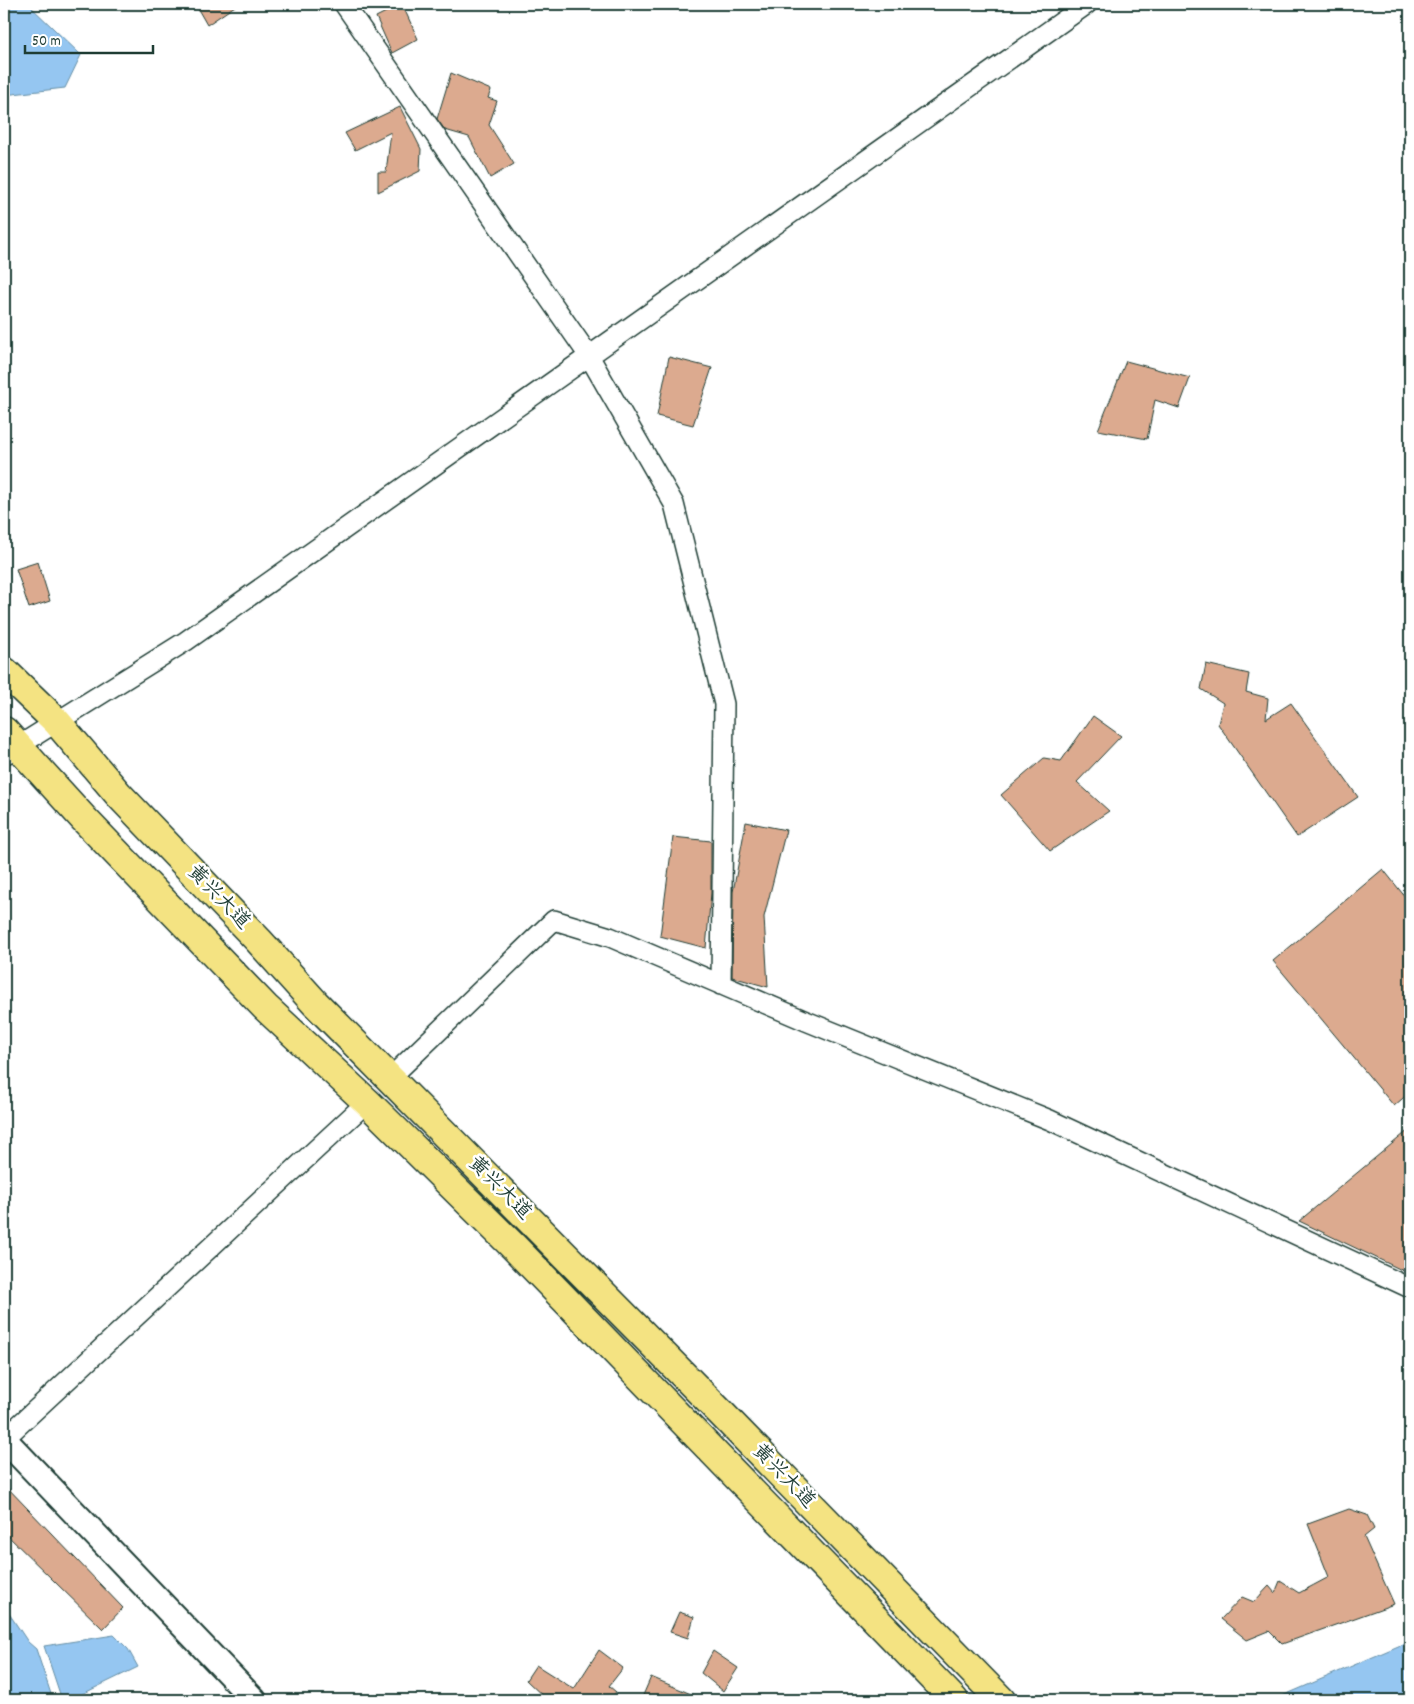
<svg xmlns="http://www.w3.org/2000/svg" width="1414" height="1704" font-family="Dekko,'LXGW WenKai TC',sans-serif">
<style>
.water{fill:#95c6f1;stroke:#668fa5}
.building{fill:#dcaa8f;stroke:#1f3d34}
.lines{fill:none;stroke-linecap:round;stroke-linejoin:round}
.minor-casing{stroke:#1f3d34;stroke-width:22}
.tertiary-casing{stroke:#1f3d34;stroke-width:28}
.trunk-casing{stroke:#1f3d34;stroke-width:31}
.minor{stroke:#fff;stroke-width:19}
.tertiary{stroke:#fff;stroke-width:24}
.trunk{stroke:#f4e382;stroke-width:28}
.labels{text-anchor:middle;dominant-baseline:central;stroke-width:5;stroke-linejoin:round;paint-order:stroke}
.street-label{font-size:20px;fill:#1f3d34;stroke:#fff}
</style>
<rect width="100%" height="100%" fill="#fff"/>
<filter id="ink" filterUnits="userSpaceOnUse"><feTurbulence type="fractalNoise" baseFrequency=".02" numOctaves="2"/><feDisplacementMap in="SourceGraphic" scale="10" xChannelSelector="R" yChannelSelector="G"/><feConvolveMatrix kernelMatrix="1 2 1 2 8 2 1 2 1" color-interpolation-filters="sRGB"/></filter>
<g filter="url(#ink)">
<!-- water -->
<path class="water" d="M4 4H28L81 55 65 88 4 95Z
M4 1606 28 1642 36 1649 53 1700H4Z
M114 1635 128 1649 138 1667 70 1700H62L44 1646Z
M1410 1641V1700H1273Z"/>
<!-- building -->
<path class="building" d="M195 4H238L207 25Z
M402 4 418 39 392 53 376 17Z
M451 73 491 90 488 98 497 101 489 125 514 164 490 178 469 137 445 130 437 119Z
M400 107 421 149 420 171 378 192V172H386L391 132 355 150 345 133Z
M669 357 712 368 693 425 657 416Z
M1126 361 1190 378 1179 408 1155 400 1147 439 1098 430Z
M38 562 50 601 29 608 16 569Z
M1206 664 1249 674 1246 692 1268 698 1266 719 1291 703 1358 797 1297 837 1218 724 1223 703 1201 689Z
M1093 716 1121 736 1077 782 1109 811 1050 851 1001 795 1044 758 1061 761Z
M746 822 786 830 764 917 768 987 732 977 733 892Z
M673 837 711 841V893L706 948 660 936Z
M1383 869 1410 903V1092L1394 1106 1273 961Z
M1410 1129V1274L1299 1221Z
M4 1484 123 1608 103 1629 4 1532Z
M1349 1509 1367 1515 1374 1529 1364 1537 1394 1604 1282 1644 1269 1631 1247 1640 1221 1619 1242 1597 1254 1602 1269 1586 1275 1593 1280 1581 1299 1593 1329 1577 1308 1524Z
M679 1612 694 1617 688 1638 670 1632Z
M599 1650 623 1668 609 1686 616 1692 610 1700H547L526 1680 536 1665 574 1689Z
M713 1651 738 1668 723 1691 701 1673Z
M651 1677 705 1700H641Z"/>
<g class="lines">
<defs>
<path id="minor" d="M344 4 589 356 674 504 724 704 721 985
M4 755 186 641 1087 4
M390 1078 554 920 610 937 806 1021 1050 1120 1410 1288
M4 1439 367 1102"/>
<path id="tertiary" d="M4 1439 254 1700"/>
<path id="trunk" d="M4 671 57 722 119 795 259 941 315 1003 720 1412 1001 1700
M4 731 84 819 265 1007 367 1102 514 1247 954 1700"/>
</defs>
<!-- minor casing -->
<use href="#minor" class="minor-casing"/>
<!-- tertiary casing -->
<use href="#tertiary" class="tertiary-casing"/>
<!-- trunk casing -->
<use href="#trunk" class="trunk-casing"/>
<!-- minor -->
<use href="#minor" class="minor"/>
<!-- tertiary -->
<use href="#tertiary" class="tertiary"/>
<!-- trunk -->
<use href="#trunk" class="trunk"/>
</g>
</g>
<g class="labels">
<!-- street labels -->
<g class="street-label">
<text transform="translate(218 898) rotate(46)">黄兴大道</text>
<text transform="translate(499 1189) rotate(45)">黄兴大道</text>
<text transform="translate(783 1477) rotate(46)">黄兴大道</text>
</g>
</g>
<!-- margin -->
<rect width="1414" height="1704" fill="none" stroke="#fff" stroke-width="20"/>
<rect x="10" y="10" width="1394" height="1684" fill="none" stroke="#1f3d34" stroke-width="2" filter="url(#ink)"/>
<!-- scale -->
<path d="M25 45v8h128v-8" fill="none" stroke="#1f3d34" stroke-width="2.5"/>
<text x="32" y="45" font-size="15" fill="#1f3d34" stroke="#ffffff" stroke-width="4" paint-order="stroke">50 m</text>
</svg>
